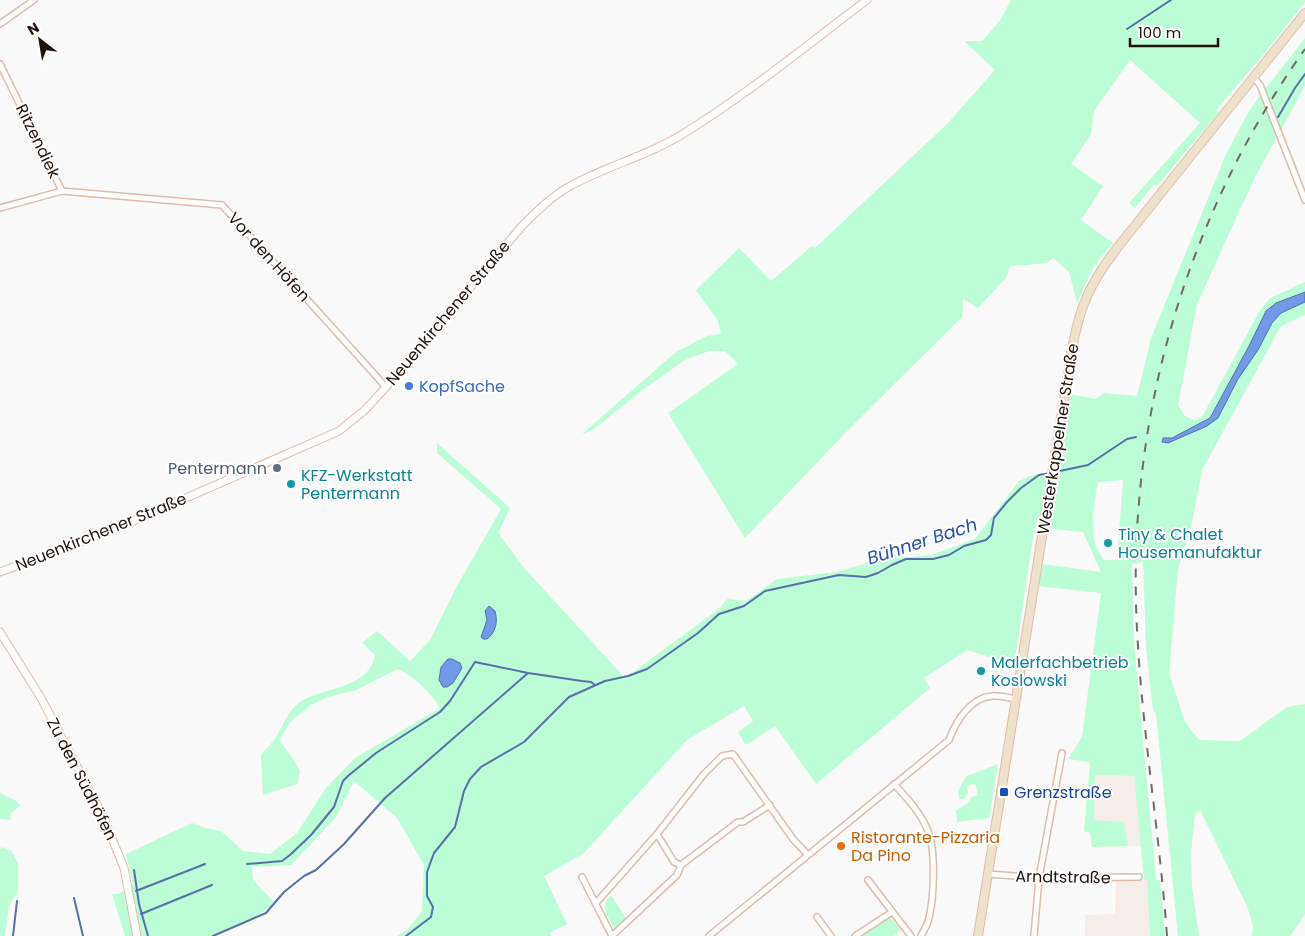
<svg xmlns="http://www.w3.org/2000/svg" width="1305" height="936" font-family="Poppins,sans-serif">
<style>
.built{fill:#f6ece8}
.green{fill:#bafdd6;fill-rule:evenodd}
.water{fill:#719ae9;stroke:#5871a7}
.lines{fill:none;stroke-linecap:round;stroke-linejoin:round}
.stream{stroke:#5871a7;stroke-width:2}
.minor-casing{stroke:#e0bbaa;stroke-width:8}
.tertiary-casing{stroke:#e0bbaa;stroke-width:9}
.secondary-casing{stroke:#e0bbaa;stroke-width:10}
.minor{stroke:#fff;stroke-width:5}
.tertiary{stroke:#fff;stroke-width:7}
.secondary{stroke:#eee2cd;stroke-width:8}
.rail{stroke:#736b68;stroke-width:2;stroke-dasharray:9 9;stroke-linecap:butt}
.shop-dot{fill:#3f7fe0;stroke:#fff;stroke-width:2}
.service-dot{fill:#5c6f8a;stroke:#fff;stroke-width:2}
.culture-dot{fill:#0f9aa8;stroke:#fff;stroke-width:2}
.transit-dot{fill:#1a4fb4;stroke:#fff;stroke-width:2}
.food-dot{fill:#e8710a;stroke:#fff;stroke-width:2}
.labels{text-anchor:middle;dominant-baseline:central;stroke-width:4;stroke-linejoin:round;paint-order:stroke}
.street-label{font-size:16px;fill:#1f120c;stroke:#fff}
.shop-label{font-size:16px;fill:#366cbe;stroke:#fff;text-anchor:start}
.service-label{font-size:16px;fill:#4e5e75;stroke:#fff;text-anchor:end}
.culture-label{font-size:16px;fill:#0d838f;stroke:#fff;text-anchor:start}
.transit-label{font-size:16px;fill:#164399;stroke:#fff;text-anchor:start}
.food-label{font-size:16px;fill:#c56008;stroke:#fff;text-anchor:start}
.water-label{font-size:18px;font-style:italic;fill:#2551ac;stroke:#fff}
</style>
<rect width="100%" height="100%" fill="#fafafa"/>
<!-- built -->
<path class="built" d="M1095 775 1134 776 1141 846H1128L1124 822 1094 820Z
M1116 880H1147L1150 936H1085V915L1115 914Z"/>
<!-- green -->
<path class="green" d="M1011 0H1305V2L1265 53 1216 110 1219 112 1157 186 1154 184 1135 208 1129 203 1200 123 1130 60 1094 111 1091 134 1071 164 1103 186 1081 220 1113 243 1094 266 1077 303 1069 272 1053 258 1047 263 1010 266 1006 278 978 308 963 299 962 317 851 427 745 538 668 413 738 364 725 351H709L685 360 641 391 593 430 582 434 676 352 707 336 721 334 718 321 696 290 739 248 771 281 812 246 815 248 947 124 995 70 964 41H982L1000 21Z
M1305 38V86L1255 177 1197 304 1178 405 1185 416 1194 420 1202 417 1259 312 1270 298 1305 282V315L1281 326 1202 470 1191 528 1178 569 1169 673 1185 722 1199 740 1240 741 1287 707 1305 704V914L1290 936H1252L1253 926 1247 906 1200 810 1195 814 1191 853 1192 888 1199 936H1178L1156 714 1153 710 1146 648 1143 562 1132 564 1134 643 1156 880H1160L1165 936H1150L1147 880H1144L1134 776 1095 775 1094 820 1124 822 1128 846 1092 847 1090 833 1084 831 1090 762 1068 759 1082 737 1101 593 1037 586 1042 564 1101 572 1083 532 1047 528 1071 394 1095 399 1104 393 1137 396 1151 338 1226 154 1249 111 1259 97ZM1123 480 1117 560H1104C1086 539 1094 507 1098 482Z
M437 443 510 508 498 533 525 569 625 678 720 608 727 599 746 601 777 579 837 572 884 558 889 550 899 558 931 555 975 539 1019 481 1036 474 1046 478 1041 512 1034 531 1014 665 967 650 924 678 930 688 816 784 775 726 746 745 738 732 753 721 744 706 687 740 583 854 544 876 567 924 549 933 551 936H397L407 930 422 911 424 865 397 818 354 781 336 817 291 865 252 867 253 880 275 903 257 916 216 936H125L112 894H118L133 885 126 854 192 823 206 828 221 831 243 851 270 854 297 833 326 788 355 758 440 708C430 692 416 678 398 669L356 690 328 697 311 705 291 721 279 740 292 757 300 771 297 784 263 795 261 755C266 749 272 743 276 737 284 725 287 711 300 702 323 687 369 689 375 655L362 643 377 631 410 661 430 640 457 586 501 509 437 453ZM456 660 461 671 453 683 439 680 441 667Z
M998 764 989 818 957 822 956 810 970 802 971 797 978 795 975 784 967 786 968 793 964 799H959L958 791 966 776Z
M0 792C7 798 15 798 20 805L11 813 10 820 0 819Z
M2 847 12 851 18 864V891L9 906 5 936H0V849Z
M611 895 626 918 614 929C607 914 599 908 611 895Z
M890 917 901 930 894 936H862Z"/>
<!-- water -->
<path class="water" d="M1305 292V302L1281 313 1272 323 1258 350 1238 379 1218 418 1207 426 1168 443 1162 442 1163 438H1172L1210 418 1249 346 1266 311 1276 303Z
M489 606 495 611C498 622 496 632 487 639H483L481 637 487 620 485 611Z
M448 659H452L460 663 462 668 453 683 447 687H443L439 680 441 667Z"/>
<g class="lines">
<!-- stream -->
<path class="stream" d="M1127 29 1171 0
M1278 117 1295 88 1305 74
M1055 472 1088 465 1127 439 1136 437
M247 864 282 861 290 855 311 835 334 807 343 781 348 776 376 753 440 712 450 701 475 662 528 673
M134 870 139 904 148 936
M136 891 205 864
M74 898 83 936
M141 914 212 885
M13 936 17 901
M213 936 266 913 284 892 304 876 316 870 344 844 385 798 528 673 582 681 591 682 595 685
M406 936 431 917 433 907 427 896V872L434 853 455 827 464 791 470 779 481 767 524 742 569 697 605 681 628 676 647 669 698 633 719 614 744 606 765 591 839 575 866 577 878 573 892 565 906 559H933L949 555 964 546 986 540 991 535 994 518 1007 502 1021 488 1039 475 1050 473"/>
<defs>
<path id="minor" d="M0 24 34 0
M0 64 62 191
M1254 78 1260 85 1305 200
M0 208 62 191 222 205 386 387
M894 784C907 798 921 813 928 831 936 851 934 897 929 918 928 924 924 930 921 936
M657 834 674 862 681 865
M988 874 1039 878 1139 877
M582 877 612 936
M868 880 911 936
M596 903 657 834 704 774 722 756 733 754 793 839 808 855
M817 917 831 936
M612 936 677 875 681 865 738 822H743L770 805
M709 936 949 740C956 721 970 698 992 696 1000 695 1008 698 1016 699
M855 936 892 912
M1034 936 1039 878 1062 753"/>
<path id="tertiary" d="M0 572 115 529 330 435 339 431 365 410 386 387 522 226C537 211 553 195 572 185 609 165 650 155 686 132 749 93 807 45 867 0
M0 632 41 698 103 816 124 868 137 936"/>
<path id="secondary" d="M978 936 1072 349C1080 305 1090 284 1117 248L1305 13"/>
</defs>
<!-- minor casing -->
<use href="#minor" class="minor-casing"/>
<!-- tertiary casing -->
<use href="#tertiary" class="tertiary-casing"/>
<!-- secondary casing -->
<use href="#secondary" class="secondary-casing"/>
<!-- minor -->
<use href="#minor" class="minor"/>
<!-- tertiary -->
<use href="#tertiary" class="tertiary"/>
<!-- secondary -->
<use href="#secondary" class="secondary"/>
<!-- rail -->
<path class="rail" d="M1167 936C1159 825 1139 714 1136 603 1131 405 1190 211 1305 49"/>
</g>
<!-- markers -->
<circle class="shop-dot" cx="409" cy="386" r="5"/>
<circle class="service-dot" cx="277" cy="468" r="5"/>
<g class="culture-dot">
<circle cx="291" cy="484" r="5"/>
<circle cx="1108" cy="543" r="5"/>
<circle cx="981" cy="671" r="5"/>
</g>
<rect class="transit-dot" x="999" y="787" width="10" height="10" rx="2.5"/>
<circle class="food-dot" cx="841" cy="846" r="5"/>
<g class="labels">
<!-- street labels -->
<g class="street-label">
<text transform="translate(38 141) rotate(64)">Ritzendiek</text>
<text transform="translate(269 257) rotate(48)">Vor den Höfen</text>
<text transform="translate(448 313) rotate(-50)">Neuenkirchener Straße</text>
<text transform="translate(1058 439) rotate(-81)">Westerkappelner Straße</text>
<text transform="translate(101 532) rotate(-22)">Neuenkirchener Straße</text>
<text transform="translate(82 779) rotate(63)">Zu den Südhöfen</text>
<text transform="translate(1063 877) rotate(1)">Arndtstraße</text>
</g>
<!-- shop labels -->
<g class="shop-label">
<text x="419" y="386">KopfSache</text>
</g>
<!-- service labels -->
<g class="service-label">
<text x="267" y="468">Pentermann</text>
</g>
<!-- culture labels -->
<g class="culture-label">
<text x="301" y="475">KFZ-Werkstatt<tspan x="301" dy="18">Pentermann</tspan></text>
<text x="1118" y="534">Tiny &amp; Chalet<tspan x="1118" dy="18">Housemanufaktur</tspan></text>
<text x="991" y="662">Malerfachbetrieb<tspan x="991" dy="18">Koslowski</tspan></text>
</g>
<!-- transit labels -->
<g class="transit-label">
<text x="1014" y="792">Grenzstraße</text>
</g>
<!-- food labels -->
<g class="food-label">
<text x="851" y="837">Ristorante-Pizzaria<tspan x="851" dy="18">Da Pino</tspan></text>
</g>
<!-- water labels -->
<g class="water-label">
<text transform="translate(922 541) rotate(-18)">Bühner Bach</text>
</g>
</g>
<!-- north arrow -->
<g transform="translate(40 40) rotate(329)" stroke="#ffffff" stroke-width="4" paint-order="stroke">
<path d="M0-4L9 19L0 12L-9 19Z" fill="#1f120c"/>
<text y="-8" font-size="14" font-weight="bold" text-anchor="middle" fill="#1f120c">N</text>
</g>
<!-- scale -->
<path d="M1130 38v8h88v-8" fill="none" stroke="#1f120c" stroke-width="2.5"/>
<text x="1138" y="38" font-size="15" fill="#1f120c" stroke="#ffffff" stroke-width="4" paint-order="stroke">100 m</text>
</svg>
